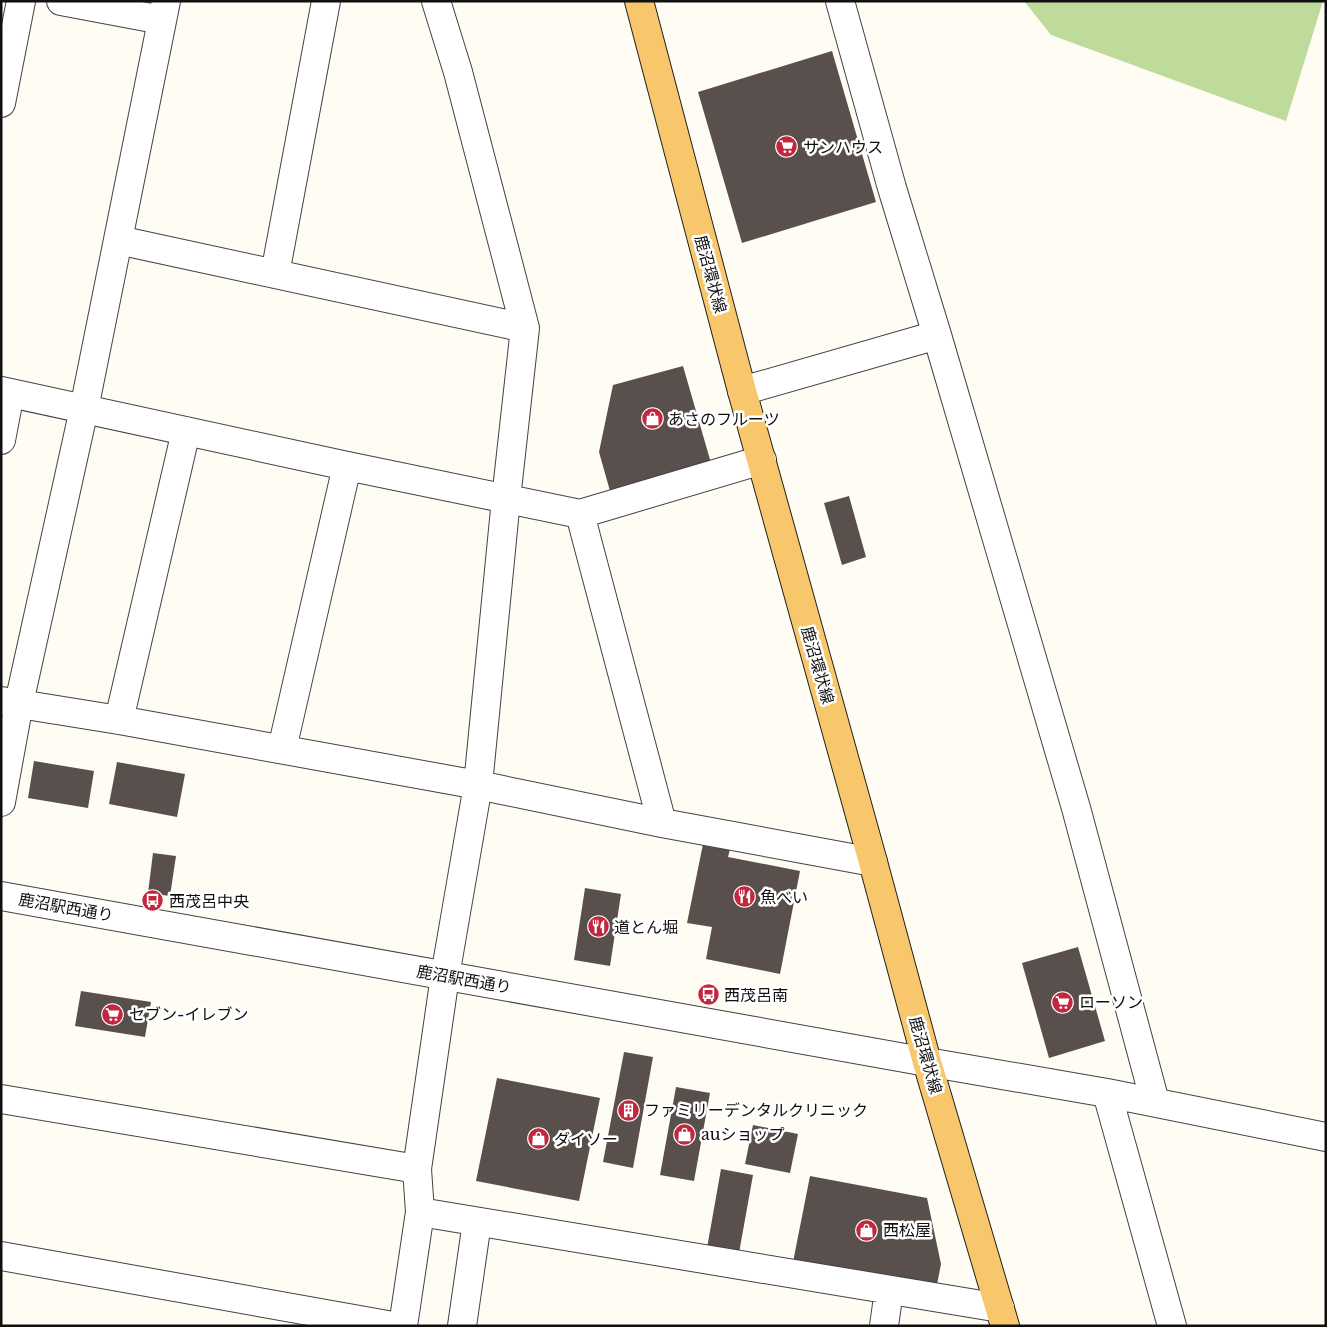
<svg xmlns="http://www.w3.org/2000/svg" width="1327" height="1327" font-family="'Libre Baskerville','Noto Sans JP',serif">
<style>
.forest{fill:#bfdb9b}
.building{fill:#59504d}
.lines{fill:none;stroke-linecap:round;stroke-linejoin:round}
.minor-casing{stroke:#434343;stroke-width:30}
.major-casing{stroke:#212121;stroke-width:30}
.minor{stroke:#fff;stroke-width:28}
.major{stroke:#f8c76b;stroke-width:28}
.labels{text-anchor:middle;dominant-baseline:central;stroke-width:5;stroke-linejoin:round;paint-order:stroke}
.poi-label{font-size:16px;fill:#101010;stroke:#fff;text-anchor:start}
.street-label{font-size:16px;fill:#101010;stroke:#fff}
</style>
<rect width="100%" height="100%" fill="#fffcf4"/>
<!-- forest -->
<path class="forest" d="M1024 1H1323L1286 121 1051 35Z"/>
<!-- building -->
<path class="building" d="M832 51 876 202 742 243 698 92Z
M683 366 711 463 610 491 599 452 613 385Z
M849 496 866 557 842 565 824 503Z
M34 761 94 771 88 808 28 798Z
M117 762 185 774 177 817 109 804Z
M703 844 730 849 728 857 800 871 780 974 706 959 712 927 687 923Z
M153 853 176 856 170 896 148 893Z
M585 888 621 894 610 966 574 960Z
M1078 947 1105 1041 1049 1058 1022 963Z
M81 991 151 1002 145 1037 75 1026Z
M624 1052 653 1057 633 1168 603 1162Z
M497 1078 600 1098 579 1201 476 1181Z
M676 1087 710 1093 694 1181 660 1175Z
M753 1125 798 1134 790 1173 745 1164Z
M721 1169 753 1175 739 1253 707 1248Z
M810 1176 927 1198 941 1264 936 1290 793 1262Z"/>
<g class="lines">
<defs>
<path id="minor" d="M61 1 162 20
M840 1 892 188 937 335 1076 808 1155 1102
M1 103 21 1
M118 240 525 328
M275 274 326 1
M1 391 347 466 580 514 762 460
M742 391 937 335
M1 440 10 393
M580 514 662 823
M1 701 119 720 478 785 662 823 873 862
M119 720 186 431
M282 749 347 466
M1 802 19 703 84 409 166 1
M1 896 927 1062 1107 1093 1326 1137
M1107 1093 1172 1326
M1 1099 417 1169
M420 1212 1000 1308
M1 1256 393 1326
M403 1326 420 1212 417 1169 445 976 478 785 506 499 525 328 458 72 436 1
M462 1326 477 1222
M884 1326 889 1290"/>
<path id="major" d="M639 1 742 391 873 862 927 1062 1005 1326"/>
</defs>
<!-- minor casing -->
<use href="#minor" class="minor-casing"/>
<!-- major casing -->
<use href="#major" class="major-casing"/>
<!-- minor -->
<use href="#minor" class="minor"/>
<!-- major -->
<use href="#major" class="major"/>
</g>
<!-- icons -->
<defs>
<symbol id="supermarket-disc" viewBox="-11 -11 22 22"><circle r="9.5" fill="#c2273e" stroke="#fff"/><path d="M-6-5.5h2.5l.6 2H6L4.5 2H-2.5L-4.4-4H-6ZM-1.5 3.2a1.3 1.3 0 1 0 .1 0ZM3 3.2a1.3 1.3 0 1 0 .1 0Z" fill="#fff"/></symbol>
<symbol id="shop-disc" viewBox="-11 -11 22 22"><circle r="9.5" fill="#c2273e" stroke="#fff"/><path d="M-5-2.5h2.3a2.7 3.5 0 0 1 5.4 0H5L5.5 6h-11ZM-1.5-2.5h3a1.5 2.3 0 0 0-3 0Z" fill="#fff"/></symbol>
<symbol id="restaurant-disc" viewBox="-11 -11 22 22"><circle r="9.5" fill="#c2273e" stroke="#fff"/><path d="M-5-6h1v4h1v-4h1v4h1v-4h1v5L-1.5 .5V6h-2V.5L-5-1ZM5-6V6H3V1.5H1.5Q1.5-4 5-6Z" fill="#fff"/></symbol>
<symbol id="bus-disc" viewBox="-11 -11 22 22"><circle r="9.5" fill="#c2273e" stroke="#fff"/><path d="M-5-6H5V4H4V6H2V4H-2V6H-4V4H-5ZM-3.5-4V0h7V-4ZM-3.5 1.2v1.5H-2V1.2ZM2 1.2v1.5H3.5V1.2Z" fill="#fff"/></symbol>
<symbol id="building-disc" viewBox="-11 -11 22 22"><circle r="9.5" fill="#c2273e" stroke="#fff"/><path d="M-4-6H4V6H1V3H-1V6H-4ZM-2.5-4.3h1.7v1.8h-1.7ZM.8-4.3h1.7v1.8H.8ZM-2.5-1h1.7V.8h-1.7ZM.8-1h1.7V.8H.8Z" fill="#fff"/></symbol>
</defs>
<g fill-rule="evenodd">
<use href="#supermarket-disc" x="774" y="134" width="25" height="25"/>
<use href="#shop-disc" x="640" y="406" width="25" height="25"/>
<use href="#restaurant-disc" x="732" y="884" width="25" height="25"/>
<use href="#bus-disc" x="140" y="888" width="25" height="25"/>
<use href="#restaurant-disc" x="586" y="914" width="25" height="25"/>
<use href="#bus-disc" x="696" y="982" width="25" height="25"/>
<use href="#supermarket-disc" x="1050" y="990" width="25" height="25"/>
<use href="#supermarket-disc" x="100" y="1002" width="25" height="25"/>
<use href="#building-disc" x="616" y="1098" width="25" height="25"/>
<use href="#shop-disc" x="672" y="1122" width="25" height="25"/>
<use href="#shop-disc" x="526" y="1126" width="25" height="25"/>
<use href="#shop-disc" x="854" y="1218" width="25" height="25"/>
</g>
<g class="labels">
<!-- poi labels -->
<g class="poi-label">
<text x="803" y="147">サンハウス</text>
<text x="668" y="419">あさのフルーツ</text>
<text x="760" y="897">魚べい</text>
<text x="169" y="901">西茂呂中央</text>
<text x="614" y="927">道とん堀</text>
<text x="724" y="995">西茂呂南</text>
<text x="1079" y="1002">ローソン</text>
<text x="129" y="1014">セブン-イレブン</text>
<text x="644" y="1110">ファミリーデンタルクリニック</text>
<text x="701" y="1134">auショップ</text>
<text x="554" y="1139">ダイソー</text>
<text x="883" y="1230">西松屋</text>
</g>
<!-- street labels -->
<g class="street-label">
<text transform="translate(711 274) rotate(75)">鹿沼環状線</text>
<text transform="translate(818 665) rotate(74)">鹿沼環状線</text>
<text transform="translate(66 907) rotate(10)">鹿沼駅西通り</text>
<text transform="translate(464 979) rotate(10)">鹿沼駅西通り</text>
<text transform="translate(926 1055) rotate(74)">鹿沼環状線</text>
</g>
</g>
<!-- border -->
<rect width="1327" height="1327" fill="none" stroke="#101010" stroke-width="5"/>
</svg>
